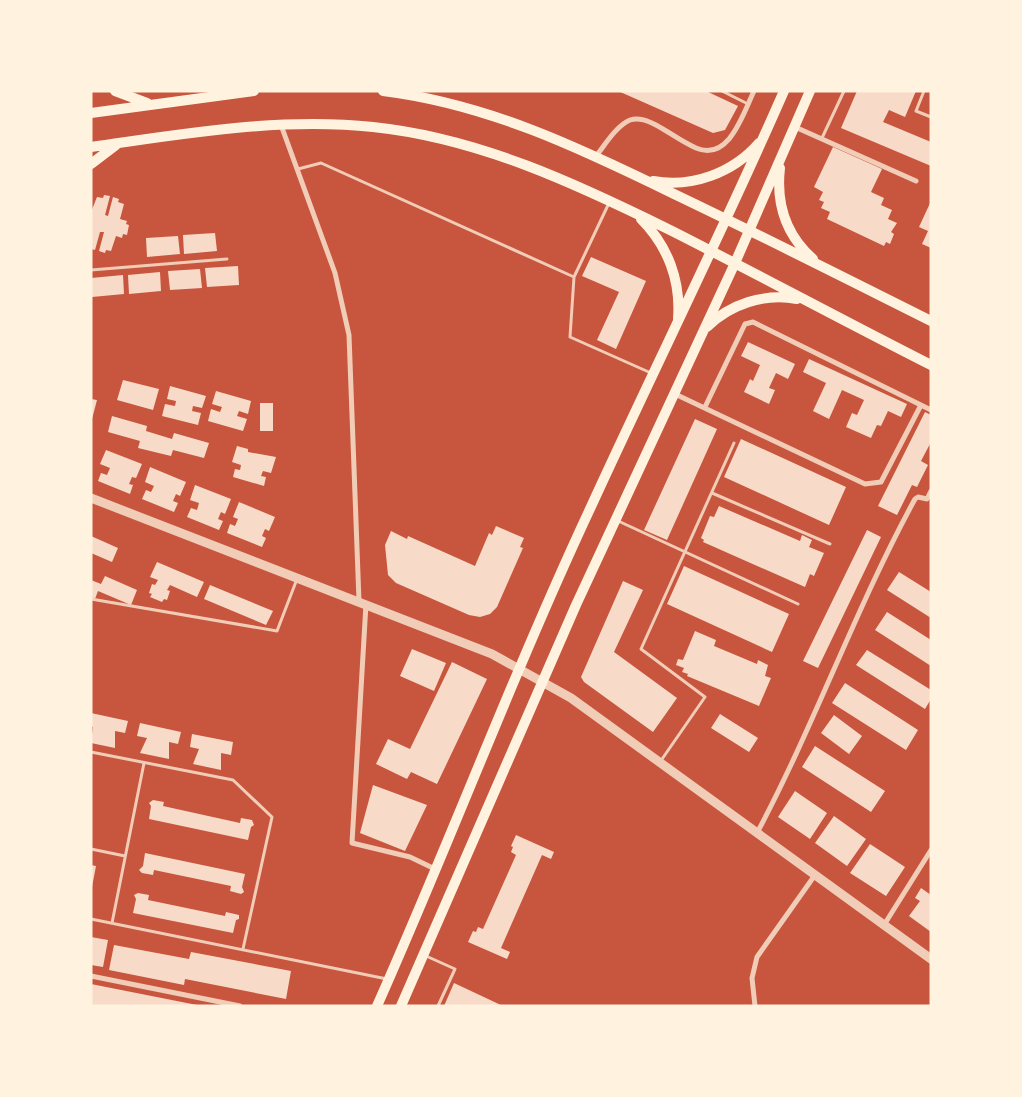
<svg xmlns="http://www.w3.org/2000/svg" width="1022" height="1097" font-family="'Nunito Sans',sans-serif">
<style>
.building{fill:#f7dbc8}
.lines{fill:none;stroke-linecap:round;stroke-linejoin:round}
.service{stroke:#f1ccb7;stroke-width:3}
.minor{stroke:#f1ccb7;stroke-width:5}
.tertiary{stroke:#f1ccb7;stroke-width:9}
.primary{stroke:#fff3e0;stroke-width:10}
</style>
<rect width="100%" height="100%" fill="#c8553d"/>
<!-- building -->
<path class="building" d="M618 91H706L738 106 725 130 713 133Z
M857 91H916L905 117 889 110 883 122 931 142V166L841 128Z
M833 147 882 169 871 192 884 198 881 205 892 210 888 219 897 223 891 232 894 234 890 244 886 242 884 246 827 219 830 212 821 208 824 202 819 200 823 192 814 187Z
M104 195 110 196 105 215 108 216 113 197 119 199 118 202 124 204 120 219 127 221 126 224 129 225 127 235 123 234 122 238 116 236 111 251 106 250 105 253 99 251 104 232H100L95 250 91 249V212L97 197 103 198Z
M931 201V248L922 244 928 231 919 227Z
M215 233 217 251 184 254 183 235Z
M178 236 180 254 147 257 146 238Z
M591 257 646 281 616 349 597 340 619 292 582 276Z
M238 266 239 285 207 287 205 268Z
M200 269 202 288 170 290 168 271Z
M160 272 161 291 129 294 128 275Z
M123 275 124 294 92 297 91 278Z
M748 342 795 364 788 379 776 373 769 388 775 390 769 404 744 392 750 379 753 381 760 365 741 356Z
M809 359 907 404 901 417 888 411 881 426 877 425 871 438 846 427 852 413 857 415 864 400 842 390 829 419 813 411 826 383 803 372Z
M123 380 159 389 153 410 117 400Z
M170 386 206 396 202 408 193 406 192 411 201 413 198 425 162 416 165 404 175 406 176 401 167 399Z
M216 391 251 401 248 414 239 411 237 416 247 419 243 431 208 421 211 409 220 412 222 407 212 404Z
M91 399 97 400 92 419H91Z
M260 403H273V431H260Z
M925 412 931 415V442L921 461 928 465 917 487 912 485 897 515 878 506Z
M112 416 147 426 146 431 172 439 174 433 209 443 204 458 173 450 171 456 138 448 140 441 108 432Z
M695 419 717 429 667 540 644 530Z
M741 439 846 487 829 525 724 477Z
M237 446 248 449V452L276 457 271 473 263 471 261 476 266 477 264 486 233 477 235 469 240 470 241 465 232 462Z
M106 450 142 464 136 478 132 477 129 484 133 485 130 494 98 481 101 473 107 475 110 468 100 464Z
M150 467 186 482 180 496 176 494 173 501 178 503 174 512 142 499 146 490 151 492 154 486 145 482Z
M195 485 231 499 225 514 221 512 218 519 223 521 219 530 187 517 191 508 197 510 199 503 190 500Z
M239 502 275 517 269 531 265 529 262 536 266 538 262 547 227 533 230 524 235 526 238 519 233 517Z
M719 506 800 541 802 535 812 540 809 547 824 553 814 576 810 574 805 587 703 542 704 540 701 538 710 516 714 517Z
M496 526 524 538 520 547 523 548 497 607 490 614 480 617 469 615 396 583 388 575 385 545 391 531 407 539 408 536 475 566 489 533 492 535Z
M867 530 881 537 818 668 803 661Z
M91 536 118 548 112 562 91 553Z
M157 562 204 582 197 597 170 585 167 590 170 591 167 600 164 599 162 602 150 597 152 594 149 593 152 584 155 585 158 580 150 577Z
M684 566 789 614 772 652 667 604Z
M899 572 931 592V618L887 590Z
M105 576 137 590 131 605 98 591 95 599 91 597V580L101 584Z
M623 581 643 590 614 652 677 698 653 732 584 682 581 677Z
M210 585 273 611 266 625 204 599Z
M887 612 931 640V666L875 630Z
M695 631 716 640 714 646 757 664 758 660 768 665 765 676 771 678 759 706 687 676 688 674 682 672 684 668 676 665 678 659 683 660Z
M412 649 446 663 434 691 400 676Z
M867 650 931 690V699L925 709 856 665Z
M452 662 487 679 437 784 411 772 407 779 376 764 388 739 410 749Z
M845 683 918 730 906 750 832 703Z
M91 713 128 721 125 733 115 731V748L91 743 93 727 91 726Z
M720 714 758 738 749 752 711 728Z
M834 715 862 736 849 754 821 733Z
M140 723 181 732 178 744 169 742V759L140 753 147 738 137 736Z
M192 734 233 742 231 755 221 753V770L193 764 199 749 190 747Z
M815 746 885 791 871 812 802 767Z
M373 785 427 805 405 851 360 833Z
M795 791 827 813 810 839 778 817Z
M153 800 164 802 163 806 240 823 241 818 252 820 254 825 251 827 248 840 149 819 151 806 149 803Z
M834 816 866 839 847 866 815 843Z
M516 835 554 852 551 859 542 855 501 948 510 952 507 959 468 942 473 931 476 932 478 927 483 929 516 855 511 852 513 847 511 846Z
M870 844 905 867 886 896 850 873Z
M145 853 245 874 242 887 244 892 241 894 230 891 231 886 154 870 153 875 142 873 139 870 143 866Z
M91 865 96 866 92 887H91Z
M921 888 931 895V932L909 916 920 901 915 898Z
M138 893 149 895 148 900 225 916 226 912 239 915V919L236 920 233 933 133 913 136 899 134 895Z
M91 937 108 940 103 967 91 965Z
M114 945 189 959 191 952 291 971 286 999 185 979 184 985 109 970Z
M454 983 503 1006H444Z
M91 984 197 1005V1006H91Z"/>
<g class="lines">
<!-- service -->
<path class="service" d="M722 91 748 104
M924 91 916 111 931 117
M822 138 844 91
M298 169 321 163 574 277 570 337 651 373
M91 270 227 259
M574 277 609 203
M712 493 830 544
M616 520 798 604
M91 599 277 631 297 579
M91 752 233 780 272 817 243 949
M660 762 705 697 641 649 734 443
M91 849 125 856
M91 919 387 979
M112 923 144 763
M426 956 455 969 438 1006"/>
<!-- minor -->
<path class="minor" d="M281 125 335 273 349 335 359 601
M795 127 916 181
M596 156C605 145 616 126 630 120 639 117 648 121 656 125 669 132 682 142 696 148 729 162 743 114 754 91
M675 394 865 484 881 482 921 405
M705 407 745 324 753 322 931 410
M366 604 352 843 410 857 435 869
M757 833C815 724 856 607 915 499L918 497 927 499 931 491
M884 925 931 850
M91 976 240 1006
M755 1006 752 978 757 957 815 875"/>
<!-- tertiary -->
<path class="tertiary" d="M91 498 492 654 571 698 931 959"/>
<!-- primary -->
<path class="primary" d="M115 91 147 103
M383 91C488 104 580 148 674 194 760 235 845 278 931 321
M91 113 254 91
M91 147C184 134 278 117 373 127 479 138 577 184 672 231 759 275 844 321 931 365
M91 164 116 145
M780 168C776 203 786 235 813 259
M653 181C692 188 733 173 759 143
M641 219C668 246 681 281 678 319
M707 327C730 304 764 293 797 299
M377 1006C450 842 513 674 589 511 653 371 722 233 784 91
M401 1006 576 605 735 263 810 91"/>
</g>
<!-- border -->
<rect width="1022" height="1097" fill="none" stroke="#fff3e0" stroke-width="185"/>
</svg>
